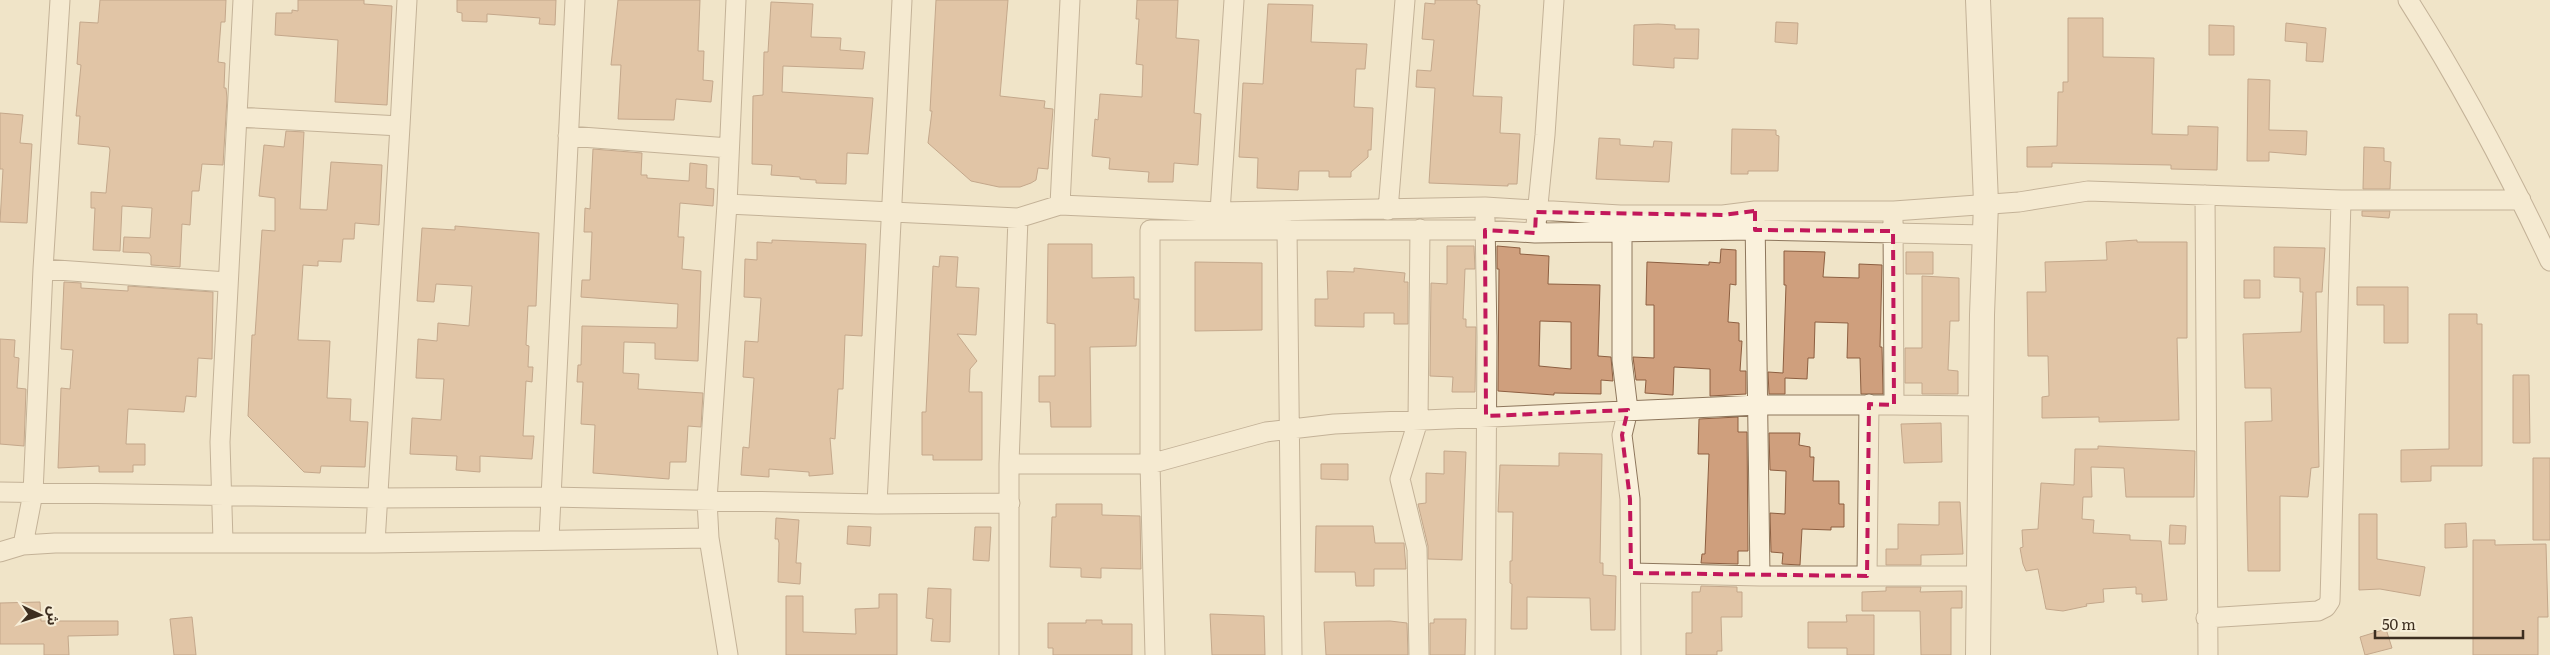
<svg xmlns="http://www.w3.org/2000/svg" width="2550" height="655" font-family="Literata,'Noto Sans Arabic',serif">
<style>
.building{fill:#cf9f7d;stroke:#8d5f41;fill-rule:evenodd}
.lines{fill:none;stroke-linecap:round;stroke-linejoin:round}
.minor-casing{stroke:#8d765c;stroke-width:21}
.tertiary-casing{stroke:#8d765c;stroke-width:26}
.minor{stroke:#faf1dc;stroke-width:19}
.tertiary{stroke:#faf1dc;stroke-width:24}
.marked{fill:none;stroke:#c2185b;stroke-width:4;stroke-dasharray:10 6;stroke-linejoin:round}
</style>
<rect width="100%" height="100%" fill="#f0e4c8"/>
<!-- building -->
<path class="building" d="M100 0H226L225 22H221L218 62 225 63 224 88H226L227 98 223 165 202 164 199 191H192L190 225 182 224 180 267 151 265V256L149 253 123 252 124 237 150 238 152 208 122 206 120 251 93 250 95 208H91V192L106 193 110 150 109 147 78 144 80 116H76L81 65 77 64 80 22 98 23Z
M298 0H364V4L392 6 387 105 335 102 338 40 275 35 276 13H292V10L298 11Z
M457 0H556L555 25 539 24 540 18 487 14V22L462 21V13L457 12Z
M618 0H700L698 51H704L703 80 713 81 711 102 676 99 674 120 618 119 621 65H611Z
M936 0H1008L1000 96 1045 101 1044 108 1053 109 1048 169 1038 168 1036 180 1031 183 1020 187H999L971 181 928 143 932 111H930Z
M1137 0H1178L1176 38 1199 40 1194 113 1201 114 1198 165 1174 163 1173 182H1148L1149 172 1109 169 1110 158 1092 156 1095 119 1098 120 1100 94 1142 97 1143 65 1136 64 1139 19H1136Z
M1435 0H1477V4L1480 5 1473 96 1502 97 1500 133 1520 134 1517 184H1508V186L1429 183 1435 88 1416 87 1417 70 1431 71 1434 40 1422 39 1425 3 1435 4Z
M771 2 813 4 811 37 841 38 840 50 865 52 863 69 783 66 782 92 873 98 868 154 847 153 846 184 816 183V180L800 179V177L771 175 772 165 752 164 753 96 763 95 764 52H768Z
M1268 4 1313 5 1311 42 1367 44 1365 69H1356L1354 107 1373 108 1371 150H1368V157L1351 172V177H1329V171H1299L1298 190 1257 188 1258 158 1239 157 1243 83 1263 84Z
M2068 18H2103V57L2154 58 2152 134 2188 135V126L2218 127 2217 170 2171 169V165L2052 163V167H2027V147L2057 146 2058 92H2063V82H2068Z
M1776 22 1798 23 1797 44 1775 42Z
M2286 23 2326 28 2323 62 2306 61 2307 43 2285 41Z
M1658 24 1675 25V29H1699L1698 59 1674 58V68L1633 65 1634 25Z
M2209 25 2234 26V55H2209Z
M2248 79 2270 80 2269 130 2307 131 2306 155 2269 152V161H2247Z
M0 113 23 115 20 143 32 144 27 223 0 222 3 169H0Z
M1732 129 1776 130V135L1779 136 1778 171H1748V174H1731Z
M286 131 304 132 300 209 327 210 331 162 382 165 379 225 355 223 354 239H343L341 262 318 261V266L303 265 298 340 330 341 327 398 351 399 350 421 368 422 365 467 321 466 320 473 304 472 248 416 252 335H255L262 230 275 231V198L259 196 264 145 284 147Z
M1599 138 1620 139V145L1653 147 1654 141 1672 142 1669 182 1596 179Z
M2364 147 2384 148V161L2391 162 2390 189H2363Z
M593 149 642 153 641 175H647V178L689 181 690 163 707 165 706 188 714 189 713 206 680 203 678 237H684L682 269 701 271 698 361 655 359V343L624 342 623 373 639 374 638 389 703 393 701 427 688 426 686 462H670L669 479 593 473 595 425 581 424 583 382H577L578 365H581L582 326 677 328 678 304 581 297 582 280H590L592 232H584L585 208 590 209Z
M2362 211H2390L2389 218 2362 216Z
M455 226 539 233 536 306H528L526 345 529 346 528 367H533L532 382 526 381 523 436H534L532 459 480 456V472L456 470 457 456 410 454 412 418 441 420 444 379 416 378 418 339 437 341 438 323 469 326 472 286 436 284 434 302 417 301 422 228 455 230Z
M772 240 866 244 862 336 845 335 843 389H838L835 439 830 438 833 474 809 476V472L769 469V477L741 475 743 447 749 448 754 378 743 377 745 341 758 342 761 298 744 297 745 259 757 260V242L772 243Z
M2137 240V242H2187V338H2177L2179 420 2099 422V417L2042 418V397L2049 396 2048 356H2028L2027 292H2046L2045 262 2107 260 2106 242Z
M1048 244H1092V278L1134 277V299H1139L1136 346 1090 347 1091 427H1051L1050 402H1039V376H1055V324L1047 323Z
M1447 246H1474L1475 269H1465L1463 319H1466V327H1476L1475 392H1452L1453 377 1430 376 1431 283 1447 284Z
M1497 246 1520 248V254L1549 256 1548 284 1600 285 1598 356 1611 357 1613 381 1601 380V394L1554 393V395L1498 391 1499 269H1497ZM1540 321 1571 322V369L1539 366Z
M2274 247 2325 248 2322 292H2316L2319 467 2311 468 2308 497 2280 496V571H2248L2245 422 2272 421 2271 388H2245L2243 334 2301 332 2303 292H2300V278L2274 277Z
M1721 249 1736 250V285L1730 284 1728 322 1739 323V341H1742L1740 371H1746V394L1710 396V369L1674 367 1673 395 1645 393 1646 380H1636L1633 357 1654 358V305H1646L1647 262 1709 265V262L1720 263Z
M1784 251 1825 252 1823 277 1859 278V264L1882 265 1880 347H1882L1883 394H1861L1860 358H1847L1848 323 1815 322 1814 358H1808L1807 379 1785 378V394H1769L1768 372 1783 373 1786 285H1784Z
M1906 252H1933V274H1906Z
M940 256 958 257 956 287 979 288 976 335 957 334 977 361 970 369 969 392H982V460H933V455H922V412H926L933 266 939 267Z
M1195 262 1262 263V330L1195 331Z
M1354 268 1405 273 1404 282H1408V324H1394V313H1364V327L1315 326V299H1328L1327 271 1354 272Z
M1922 276 1959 278V321H1950L1948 370 1958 371V394H1922V383H1905V348H1922Z
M2244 280H2260V298H2244Z
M64 282 81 283V288L128 291V286L213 292 212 359 198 358 196 397 186 396 184 412 128 409 126 444H145V465H133V472H99V466L58 468 61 388 70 389 73 350 61 349Z
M2357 287H2408V343H2384V305H2357Z
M2449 314H2477V324H2482V466H2431V481L2401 482V450L2449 449Z
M0 339 15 340 14 357 19 358 17 388 26 389 24 446 0 444Z
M2513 375H2529L2530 443H2513Z
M1738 417V432H1747L1748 551H1738V564L1701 563 1702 554H1705L1709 454H1698L1699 419Z
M1941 423 1942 462 1904 463 1901 424Z
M1769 433H1800L1799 445 1810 447V457H1814L1813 481H1839V504H1844V527H1831V530L1802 529 1800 565 1782 564 1783 553 1771 552 1770 513 1785 514 1786 471 1770 470Z
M2098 446 2195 451 2194 497H2126L2124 468 2091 467 2092 497H2083L2082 519 2094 520 2093 533 2130 535V540L2161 541 2167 600 2142 602V594H2136V587L2103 589 2104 602 2086 604 2087 606 2063 611 2046 609 2038 569 2026 571 2023 564 2020 548 2023 547 2022 530 2038 529 2041 483 2074 485 2075 449H2098Z
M1444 451 1466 452 1462 560 1428 559V546L1418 504 1426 503V473L1444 474Z
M1559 453 1602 454 1600 563H1603V575L1616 576 1615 630H1591L1590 598 1527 597V629H1511L1512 584 1510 583V561H1512L1513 512H1498L1500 465 1559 466Z
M2533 458H2550V540H2533Z
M1321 464H1348V480L1321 479Z
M1939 502H1960L1963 554 1921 555V565H1886V549H1898V524L1939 525Z
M1056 504H1102V515L1140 516 1141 569 1101 568V578L1081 577V568L1050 567 1052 517H1056Z
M2359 514H2377V559L2425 567 2420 596 2380 589 2359 590Z
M776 518 799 520 796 563H801L800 584 778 582 779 543 778 539H775Z
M2466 523 2467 547 2445 548V524Z
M2170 525 2186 526 2185 544H2169Z
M848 526 871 527 870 546 847 544Z
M1316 526H1373L1375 543H1404L1406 569H1374V586H1356L1355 572H1315Z
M975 527H991L989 561 973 560Z
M2473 540H2495V545L2546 544 2548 617H2538V655H2473Z
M1701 586 1737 587V592H1742V617H1721L1722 651H1717V655H1686V633H1692V592H1700Z
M1886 587H1921L1920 592 1962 591V608H1951V655H1921L1920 611H1862V592L1886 591Z
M928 588 951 589 950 642 931 641 933 619 926 618Z
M879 594H897V655H786V596H803V632L856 634 855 609 879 608Z
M40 602 41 621H118V635L68 636 69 655H44V644H0V603Z
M1210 614 1264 616 1265 655H1212Z
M1846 615H1874V655H1847V648H1808V622H1847Z
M192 617 196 655H174L170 619Z
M1434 619H1466L1465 655H1430V623H1434Z
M1086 620H1102V624H1132V655H1053V648H1048V623H1086Z
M1390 621 1407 623 1408 655H1326L1324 622Z
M2386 629 2392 648 2365 655 2360 637Z"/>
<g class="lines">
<defs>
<path id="minor" d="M2408 0C2461 83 2508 172 2550 261
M237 117 400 126 407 0
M568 136 729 148
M2205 195 2208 655
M727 204 1018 218 1060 205 1220 212 1485 207 1620 215H1723L1755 211H1894L2019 202 2088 191 2341 200H2521
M1060 205 1070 0
M1388 210 1405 0
M1220 212 1234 0
M1755 217 1760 576
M1485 219 1487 337 1485 655
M1893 219 1894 405 1981 406
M1536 225 1545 135 1554 0
M1287 229 1292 655
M1622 231V360L1628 410 1622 435 1630 499 1631 655
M43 269 227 282
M1009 464H1150L1266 432 1334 424 1759 405H1894
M0 492 377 498 550 497 877 504 1010 503
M877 504 902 0
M709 538 707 500 727 204 736 0
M549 539 575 0
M223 541 220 442 243 0
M375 543 400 126
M23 545 33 493 43 269 60 0
M0 552 23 545 55 543H375L709 538 728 655
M1631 573 1760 576H1978
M1867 576 1869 404
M2206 618 2318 611 2326 607 2330 601 2341 200
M1009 655V464L1018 218
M1155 655 1150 464V230H1485L1535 233 1755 230 1985 235
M1419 655 1417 549 1400 479 1418 421 1420 229"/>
<path id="tertiary" d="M1978 655 1982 315 1986 203 1978 0"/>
</defs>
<!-- minor casing -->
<use href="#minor" class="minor-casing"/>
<!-- tertiary casing -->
<use href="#tertiary" class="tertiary-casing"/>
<!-- minor -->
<use href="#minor" class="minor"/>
<!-- tertiary -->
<use href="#tertiary" class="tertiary"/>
</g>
<!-- marked area -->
<path d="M0 0H2550V655H0ZM1755 211V230L1893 231 1894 405 1869 404 1867 576 1631 573 1630 499 1622 435 1628 410 1486 416 1485 230 1535 233 1536 212 1723 215Z" fill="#f0e4c8" fill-opacity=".55" fill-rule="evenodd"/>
<path class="marked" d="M1755 211V230L1893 231 1894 405 1869 404 1867 576 1631 573 1630 499 1622 435 1628 410 1486 416 1485 230 1535 233 1536 212 1723 215Z"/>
<!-- north arrow -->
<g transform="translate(40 615) rotate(94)" stroke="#f7eed8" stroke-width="4" paint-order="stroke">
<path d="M0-4L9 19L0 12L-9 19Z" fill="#3d2e20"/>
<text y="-8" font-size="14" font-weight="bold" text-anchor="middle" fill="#3d2e20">ش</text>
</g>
<!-- scale -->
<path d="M2375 630v8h148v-8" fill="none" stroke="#3d2e20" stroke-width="2.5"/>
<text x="2382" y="630" font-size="15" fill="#3d2e20" stroke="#f7eed8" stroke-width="4" paint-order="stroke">50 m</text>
</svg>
